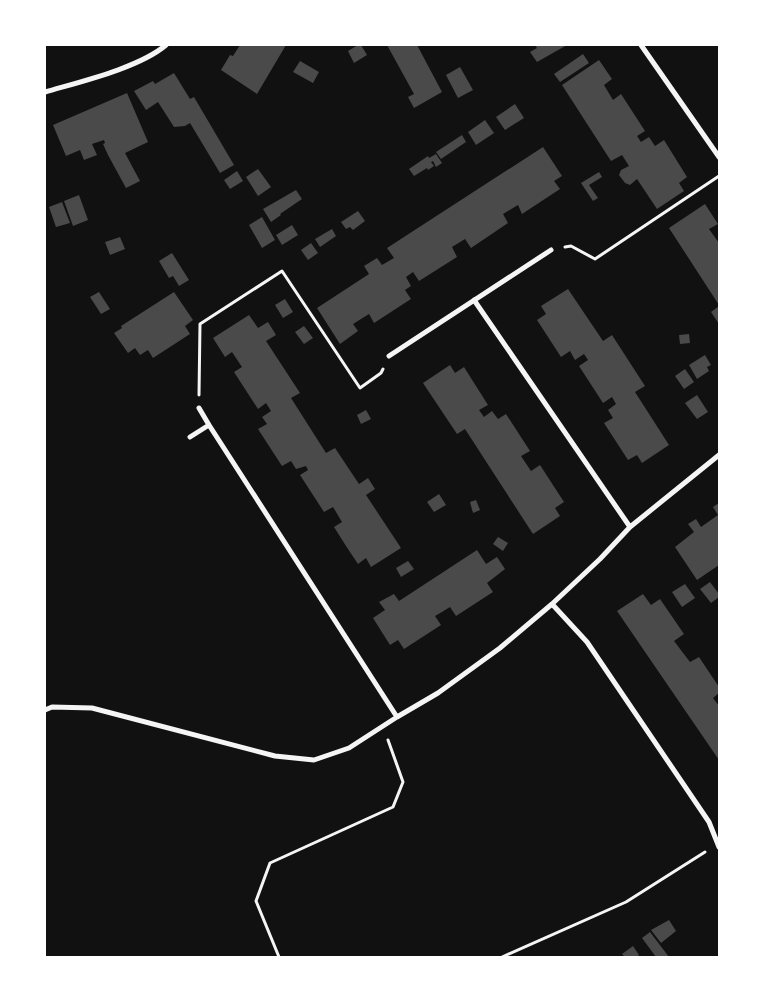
<svg xmlns="http://www.w3.org/2000/svg" width="764" height="1002" font-family="'Exo 2',sans-serif">
<style>
.building{fill:#4a4a4a}
.lines{fill:none;stroke-linecap:round;stroke-linejoin:round}
.path{stroke:#f5f5f5;stroke-width:3}
.minor{stroke:#f5f5f5;stroke-width:5}
</style>
<rect width="100%" height="100%" fill="#111"/>
<!-- building -->
<path class="building" d="M240 45H286L257 94 221 70 230 55 233 56Z
M358 45H361L367 55 354 63 348 51Z
M387 45H417L442 92 414 108 408 97 414 94Z
M535 45H567L537 62 530 52 537 48Z
M583 54 589 63 560 82 554 74Z
M599 60 612 79 604 85 613 100 621 94 645 131 637 136 641 142 649 137 655 146 664 140 687 177 679 183 684 191 657 209 637 179 630 185 625 183 619 175 621 170 629 166 622 155 611 161 562 85Z
M300 61 319 72 313 83 293 72Z
M460 67 473 90 458 98 446 75Z
M174 73 190 99 194 97 234 165 220 173 190 123 185 126 174 127 158 102 146 110 134 91 153 81 155 84Z
M127 93 148 142 125 153 140 181 126 188 108 155 103 144 105 143 104 140 92 144 97 155 84 160 80 150 66 156 53 125Z
M515 104 524 118 505 130 496 117Z
M485 120 494 133 476 145 468 132Z
M462 135 466 142 441 159 436 152Z
M543 147 562 176 554 181 560 189 522 214 518 205 503 214 508 223 471 248 465 239 452 247 457 257 419 281 413 272 406 277 411 286 405 290 411 299 374 323 369 314 353 324 358 331 340 344 317 308 369 274 364 266 377 258 382 265 394 258 387 248Z
M436 154 442 163 436 167 433 161 431 162 434 166 428 170 427 168 414 176 409 169 428 156 429 158Z
M258 169 271 187 258 196 246 177Z
M237 171 243 181 230 189 224 180Z
M599 172 602 177 589 185 598 198 593 201 581 183Z
M296 190 302 199 280 214 281 215 271 222 263 209Z
M79 195 88 220 73 226 64 201Z
M62 202 70 223 56 227 49 207Z
M705 204 718 224 709 229 719 243V305L669 228Z
M358 211 365 221 353 230 350 227 346 229 341 222Z
M262 217 275 240 262 248 249 225Z
M292 225 298 235 282 245 276 235Z
M332 229 336 236 320 247 315 239Z
M120 237 125 249 110 255 105 242Z
M311 243 318 253 308 260 301 250Z
M172 253 189 280 179 286 173 276 169 278 159 261Z
M568 289 603 341 612 335 645 386 635 392 669 445 642 463 637 455 628 460 604 423 613 418 608 410 616 404 612 397 603 403 579 366 588 360 584 354 575 360 570 351 561 357 537 320 546 314 541 306Z
M99 292 110 309 101 314 90 297Z
M174 292 193 320 185 326 190 334 153 358 148 350 140 355 135 348 128 353 114 333 122 328 121 326Z
M285 299 293 312 283 318 275 305Z
M719 306V324L711 312Z
M249 315 258 328 268 322 276 335 266 341 300 393 291 398 326 453 335 448 359 484 368 478 375 489 366 495 401 548 371 567 366 558 358 564 346 546 334 527 342 522 333 507 324 512 300 475 308 470 306 466 296 469 291 461 282 466 258 429 267 424 262 417 271 411 266 403 258 409 234 372 242 367 232 352 225 357 213 338Z
M304 326 313 338 304 344 295 332Z
M689 334 690 343 680 344 679 335Z
M705 355 711 365 707 367 709 371 697 379 689 365Z
M450 365 455 373 464 367 488 405 479 410 484 417 492 411 498 419 506 414 530 451 521 456 531 471 540 465 564 502 555 508 560 516 533 534 465 429 457 434 423 383Z
M685 369 694 382 684 389 675 376Z
M697 395 708 412 697 419 685 403Z
M366 410 371 419 361 424 357 415Z
M439 494 446 505 434 512 427 502Z
M476 500 480 510 473 513 470 502Z
M719 503V565L697 580 675 547 694 532 688 524 696 519 701 527 718 515 713 507Z
M498 537 508 543 503 551 493 544Z
M477 550 486 564 497 557 505 569 487 583 493 592 456 616 450 607 442 612 435 616 441 625 404 649 398 640 390 645 373 618 385 610 379 602 394 594 399 601Z
M408 561 414 569 401 577 396 568Z
M710 582 719 594V597L711 603 700 589Z
M685 584 695 598 682 607 672 592Z
M643 594 651 605 660 599 684 634 674 641 690 662 699 657 719 687V693L713 698 719 706V760L617 611Z
M669 920 676 931 661 943 651 930Z
M650 932 669 957H656L642 938Z
M633 946 639 955 637 957H625L622 954Z"/>
<g class="lines">
<!-- path -->
<path class="path" d="M565 247 571 246 595 259 719 176
M199 395 200 324 282 271 360 388 381 373 383 369
M279 957 256 901 270 863 393 807 403 782 388 740
M502 957 626 902 705 852"/>
<!-- minor -->
<path class="minor" d="M641 45 719 157
M45 92C79 82 139 68 166 45
M474 300 630 527
M389 356 551 250
M199 408 209 425
M190 437 209 425 397 717
M552 604 587 642 709 822 719 847
M45 710 52 707 92 708 275 756 314 760 349 748 397 717 438 693 500 648 552 604 600 559 630 527 719 455"/>
</g>
<!-- border -->
<rect width="764" height="1002" fill="none" stroke="#ffffff" stroke-width="92"/>
</svg>
